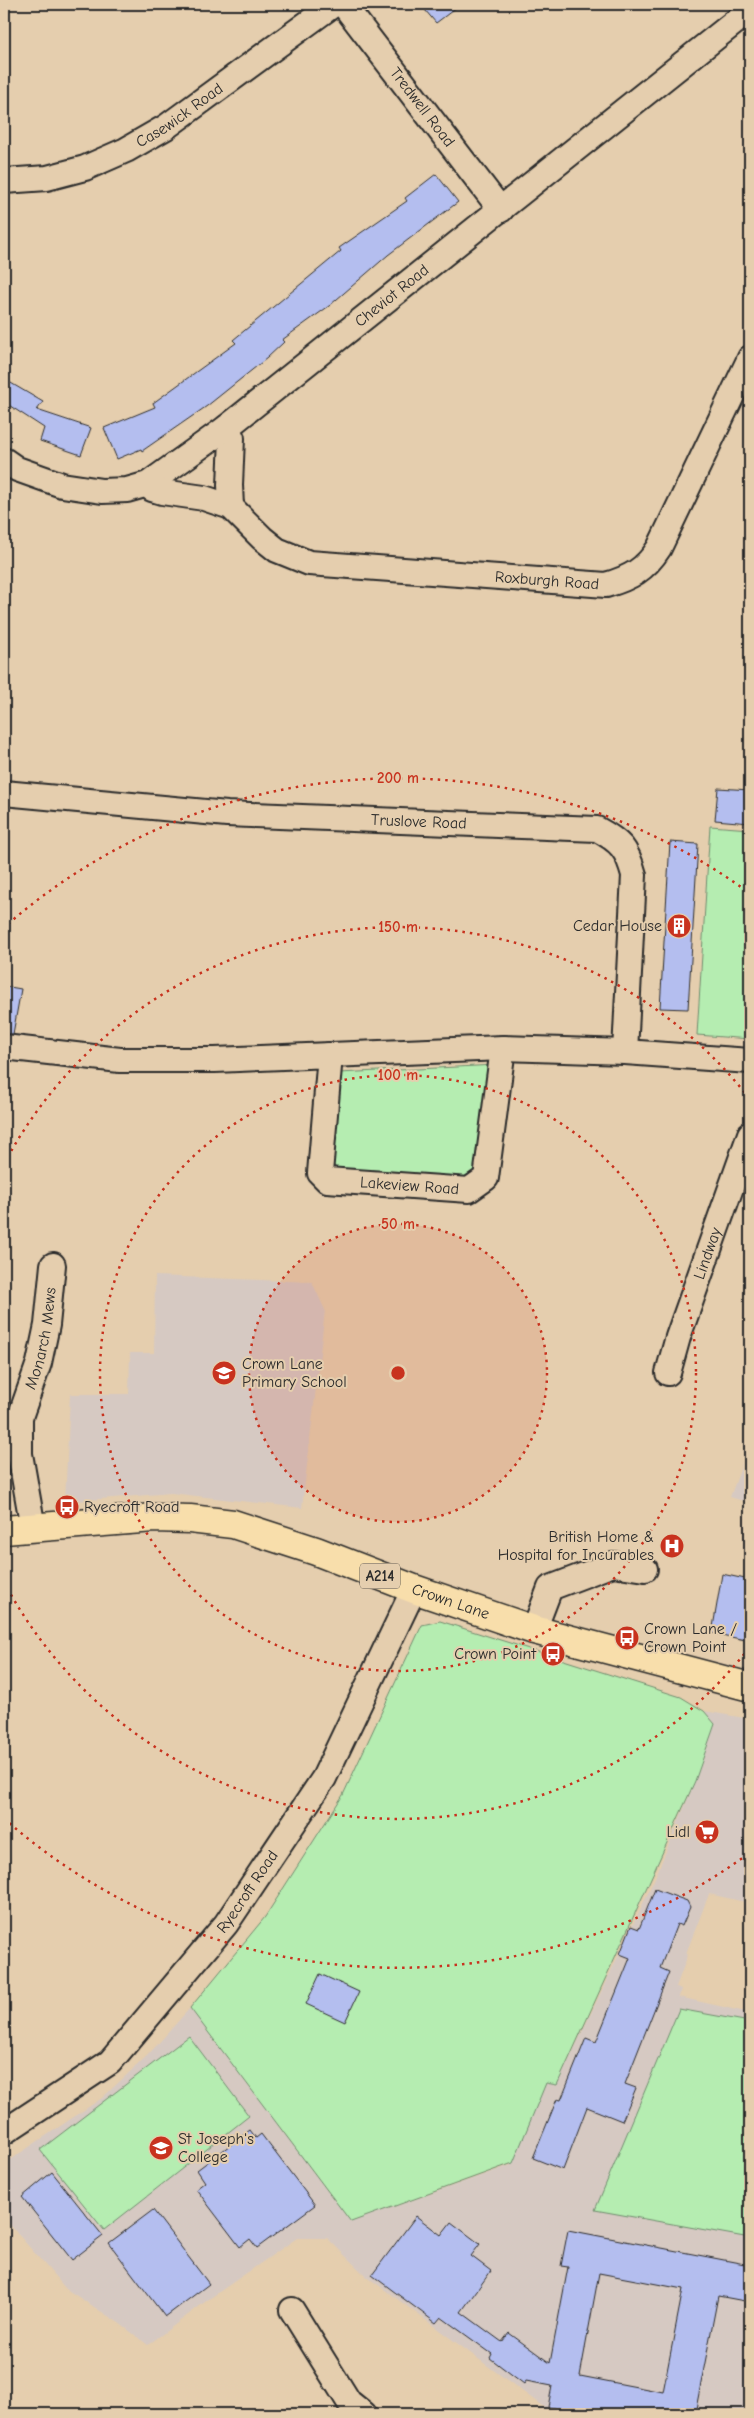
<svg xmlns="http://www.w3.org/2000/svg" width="754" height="2418" font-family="'Comic Neue',sans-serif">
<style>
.built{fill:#d6c9c2}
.green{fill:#b5edb1;stroke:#708c6e}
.building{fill:#b4beef;stroke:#2b2b2b;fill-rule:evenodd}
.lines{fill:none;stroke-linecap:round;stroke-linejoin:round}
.street-casing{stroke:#2b2b2b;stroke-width:28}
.primary-casing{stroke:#2b2b2b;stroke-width:31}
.street{stroke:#e5ceae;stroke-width:24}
.primary{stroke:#f8deab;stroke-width:28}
.ring{fill:none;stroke:#c8321e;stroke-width:2.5;stroke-dasharray:2.5 5}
.labels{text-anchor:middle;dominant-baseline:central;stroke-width:4;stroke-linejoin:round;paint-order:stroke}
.shield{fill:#e5ceae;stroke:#635c52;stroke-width:1}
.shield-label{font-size:15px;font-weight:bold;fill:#2b2b2b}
.street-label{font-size:16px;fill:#2b2b2b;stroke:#e5ceae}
.poi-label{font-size:16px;fill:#2b2b2b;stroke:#e5ceae;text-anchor:end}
.centre{fill:#c8321e;stroke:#e5ceae;stroke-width:2.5}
.ring-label{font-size:15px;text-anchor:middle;font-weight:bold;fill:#c8321e;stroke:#e5ceae;stroke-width:4;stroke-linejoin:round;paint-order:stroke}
</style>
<rect width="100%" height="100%" fill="#e5ceae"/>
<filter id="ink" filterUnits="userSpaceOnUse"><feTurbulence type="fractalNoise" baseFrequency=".02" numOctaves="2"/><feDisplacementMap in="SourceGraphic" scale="10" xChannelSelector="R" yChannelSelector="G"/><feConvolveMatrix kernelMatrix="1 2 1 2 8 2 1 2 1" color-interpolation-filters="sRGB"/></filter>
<g filter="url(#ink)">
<!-- built -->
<path class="built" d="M155 1276 312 1282 325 1310 302 1508 171 1493 65 1502 70 1394H129L130 1353H154Z
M750 1443V1503L730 1497Z
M704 1711 750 1719V1903L709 1894 687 1951 686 1960 676 1987 681 1989 679 1997 750 2013V2414H553L366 2276 327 2238H297L209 2299 148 2345 119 2323 66 2289 4 2218V2164L102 2098 148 2055 190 2008 351 2222 511 2165 546 2082 557 2085 654 1880 695 1781 715 1724Z"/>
<!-- green -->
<path class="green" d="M710 826 750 829V1039L697 1035Z
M496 1065 478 1172 465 1180 336 1168 332 1163 339 1073Z
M440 1621 681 1697 704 1711 715 1724 695 1781 557 2085 546 2083 513 2163 351 2222 190 2008 265 1917 343 1795 422 1625Z
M679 2009 750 2022V2238L595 2210Z
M189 2036 249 2116 104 2230 40 2150Z"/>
<!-- building -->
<path class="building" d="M420 4H461L436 23Z
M436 174 458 202 388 255 329 306 282 340 284 342 267 358 207 406 142 451 141 449 117 459 104 428 155 407 153 403 236 343 233 340 341 251 339 248 407 201 405 198Z
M4 379 43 402 37 410 91 428 81 455 40 441 44 428 4 402Z
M718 788 750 790V823L715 820Z
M670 842 698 844 688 1009 660 1008Z
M4 986 21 989 13 1034H4Z
M722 1574 750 1580V1641L712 1633Z
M655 1889 687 1901 690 1907 682 1926 677 1924 660 1968 669 1972 625 2084 636 2088 622 2121 587 2107 563 2170 533 2158 557 2099 561 2100 586 2038 596 2042 630 1958 620 1954 631 1926 639 1929Z
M320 1974 359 1992 345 2022 306 2004Z
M250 2130 256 2138 261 2134 315 2205 257 2248 250 2239 240 2247 196 2189 205 2182 197 2170Z
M52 2172 103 2236 72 2260 22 2197Z
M153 2210 209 2284 165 2317 109 2243Z
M416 2216 441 2235 451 2222 480 2244 471 2256 491 2271 461 2312 502 2342 509 2333 550 2363 568 2267 561 2266 568 2230 750 2265V2302L718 2296 695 2414H587L548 2407 552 2386 526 2381 524 2384 490 2358 492 2354 441 2317 436 2323 372 2275ZM599 2273 683 2289 663 2392 580 2376Z"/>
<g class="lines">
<defs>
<g id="street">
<path id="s1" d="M343 4 501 210"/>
<path id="s2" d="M4 181 47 178 85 168 126 150 166 127 334 4"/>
<path d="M226 428 232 438 230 485 231 507"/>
<path id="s3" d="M4 460 17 469 62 485 102 491 127 490 148 484 226 428 750 10"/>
<path id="s4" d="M148 484 152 489 162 492 204 498 231 507 262 538 277 550 309 563 606 585C630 578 645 570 659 548L750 358"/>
<path id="s5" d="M4 793 227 814 597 829C621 842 627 849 634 875L625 1052"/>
<path id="s6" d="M4 1047 120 1060H215L330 1055 320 1173 327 1180 469 1190 486 1178 503 1048"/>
<path d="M330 1055 503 1048 625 1052 750 1061"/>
<path id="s7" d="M668 1373 678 1337 750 1134"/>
<path id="s8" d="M33 1528 20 1454V1417L39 1363 47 1325 53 1265"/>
<path d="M534 1630 550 1588 613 1564 645 1569"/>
<path id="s9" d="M4 2132 110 2062 226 1924 324 1778 414 1589"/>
<path d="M292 2310 349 2402 364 2414"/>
</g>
<g id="primary">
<path id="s10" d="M4 1530 154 1518 190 1519 233 1524 316 1551 414 1589 534 1630 750 1687"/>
</g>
</defs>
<!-- street casing -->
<use href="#street" class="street-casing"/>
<!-- primary casing -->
<use href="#primary" class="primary-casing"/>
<!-- street -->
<use href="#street" class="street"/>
<!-- primary -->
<use href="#primary" class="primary"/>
</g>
</g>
<!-- distance rings -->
<circle cx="398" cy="1373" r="149" fill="#c8321e" fill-opacity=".12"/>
<g class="ring">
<circle cx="398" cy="1373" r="149"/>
<circle cx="398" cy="1373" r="298"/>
<path d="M749 1648A446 446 0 0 1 4 1582M4 1164A446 446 0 0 1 749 1098"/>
<path d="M748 1854A595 595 0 0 1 8 1822M8 924A595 595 0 0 1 748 892"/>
</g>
<!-- icons -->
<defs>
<symbol id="building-disc" viewBox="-11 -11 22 22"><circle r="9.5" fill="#c8321e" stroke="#e5ceae"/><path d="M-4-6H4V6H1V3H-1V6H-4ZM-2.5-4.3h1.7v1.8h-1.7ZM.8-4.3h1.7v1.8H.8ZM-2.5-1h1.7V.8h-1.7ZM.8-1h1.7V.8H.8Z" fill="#fff"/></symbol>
<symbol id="school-disc" viewBox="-11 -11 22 22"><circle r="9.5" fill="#c8321e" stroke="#e5ceae"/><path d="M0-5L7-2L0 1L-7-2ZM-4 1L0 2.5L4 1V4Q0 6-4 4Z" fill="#fff"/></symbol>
<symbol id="bus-disc" viewBox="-11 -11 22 22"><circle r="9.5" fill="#c8321e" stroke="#e5ceae"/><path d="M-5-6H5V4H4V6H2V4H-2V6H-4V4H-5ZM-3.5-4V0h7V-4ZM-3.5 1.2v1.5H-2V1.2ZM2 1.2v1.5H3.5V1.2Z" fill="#fff"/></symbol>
<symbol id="hospital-disc" viewBox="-11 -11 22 22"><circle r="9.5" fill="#c8321e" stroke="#e5ceae"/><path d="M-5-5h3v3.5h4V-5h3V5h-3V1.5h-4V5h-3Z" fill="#fff"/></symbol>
<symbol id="supermarket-disc" viewBox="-11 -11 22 22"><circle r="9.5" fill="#c8321e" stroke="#e5ceae"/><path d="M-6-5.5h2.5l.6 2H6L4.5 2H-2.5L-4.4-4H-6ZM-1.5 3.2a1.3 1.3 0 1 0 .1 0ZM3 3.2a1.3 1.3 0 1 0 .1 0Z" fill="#fff"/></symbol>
</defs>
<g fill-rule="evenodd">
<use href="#building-disc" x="665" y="912" width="28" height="28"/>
<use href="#school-disc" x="210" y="1359" width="28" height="28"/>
<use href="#bus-disc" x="53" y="1493" width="28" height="28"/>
<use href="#hospital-disc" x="658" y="1532" width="28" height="28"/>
<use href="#bus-disc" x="613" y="1624" width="28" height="28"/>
<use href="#bus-disc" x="539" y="1640" width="28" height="28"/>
<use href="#supermarket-disc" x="693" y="1818" width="28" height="28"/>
<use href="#school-disc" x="147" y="2134" width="28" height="28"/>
</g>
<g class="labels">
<!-- shield labels -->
<rect class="shield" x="360" y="1563.5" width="40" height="25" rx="4"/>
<g class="shield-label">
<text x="380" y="1576">A214</text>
</g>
<!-- street labels -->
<g class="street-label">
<text stroke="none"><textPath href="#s1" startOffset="130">Tredwell Road</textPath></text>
<text stroke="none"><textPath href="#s2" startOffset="191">Casewick Road</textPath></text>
<text stroke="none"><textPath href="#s3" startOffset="459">Cheviot Road</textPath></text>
<text stroke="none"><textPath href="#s4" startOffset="424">Roxburgh Road</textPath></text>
<text stroke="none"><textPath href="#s5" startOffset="416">Truslove Road</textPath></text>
<text stroke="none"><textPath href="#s6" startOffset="538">Lakeview Road</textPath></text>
<text stroke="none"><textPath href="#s7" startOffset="126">Lindway</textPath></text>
<text stroke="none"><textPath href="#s8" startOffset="194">Monarch Mews</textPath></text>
<text stroke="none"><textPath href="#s10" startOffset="461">Crown Lane</textPath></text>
<text stroke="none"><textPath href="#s9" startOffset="346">Ryecroft Road</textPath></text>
</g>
<!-- poi labels -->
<g class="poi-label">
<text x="662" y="926">Cedar House</text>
<text x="242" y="1364" text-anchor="start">Crown Lane<tspan x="242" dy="18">Primary School</tspan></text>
<text x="84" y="1507" text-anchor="start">Ryecroft Road</text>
<text x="654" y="1537">British Home &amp;<tspan x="654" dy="18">Hospital for Incurables</tspan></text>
<text x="644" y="1629" text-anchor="start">Crown Lane /<tspan x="644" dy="18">Crown Point</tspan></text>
<text x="536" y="1654">Crown Point</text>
<text x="690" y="1832">Lidl</text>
<text x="178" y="2139" text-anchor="start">St Joseph's<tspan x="178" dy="18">College</tspan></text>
</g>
</g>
<circle cx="398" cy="1373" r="8" class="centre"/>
<g class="ring-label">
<text x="398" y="783">200 m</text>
<text x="398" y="932">150 m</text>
<text x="398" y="1080">100 m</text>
<text x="398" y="1229">50 m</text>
</g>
<!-- margin -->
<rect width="754" height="2418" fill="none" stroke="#e5ceae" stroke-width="20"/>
<rect x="10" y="10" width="734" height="2398" fill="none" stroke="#2b2b2b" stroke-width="2" filter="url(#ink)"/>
</svg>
